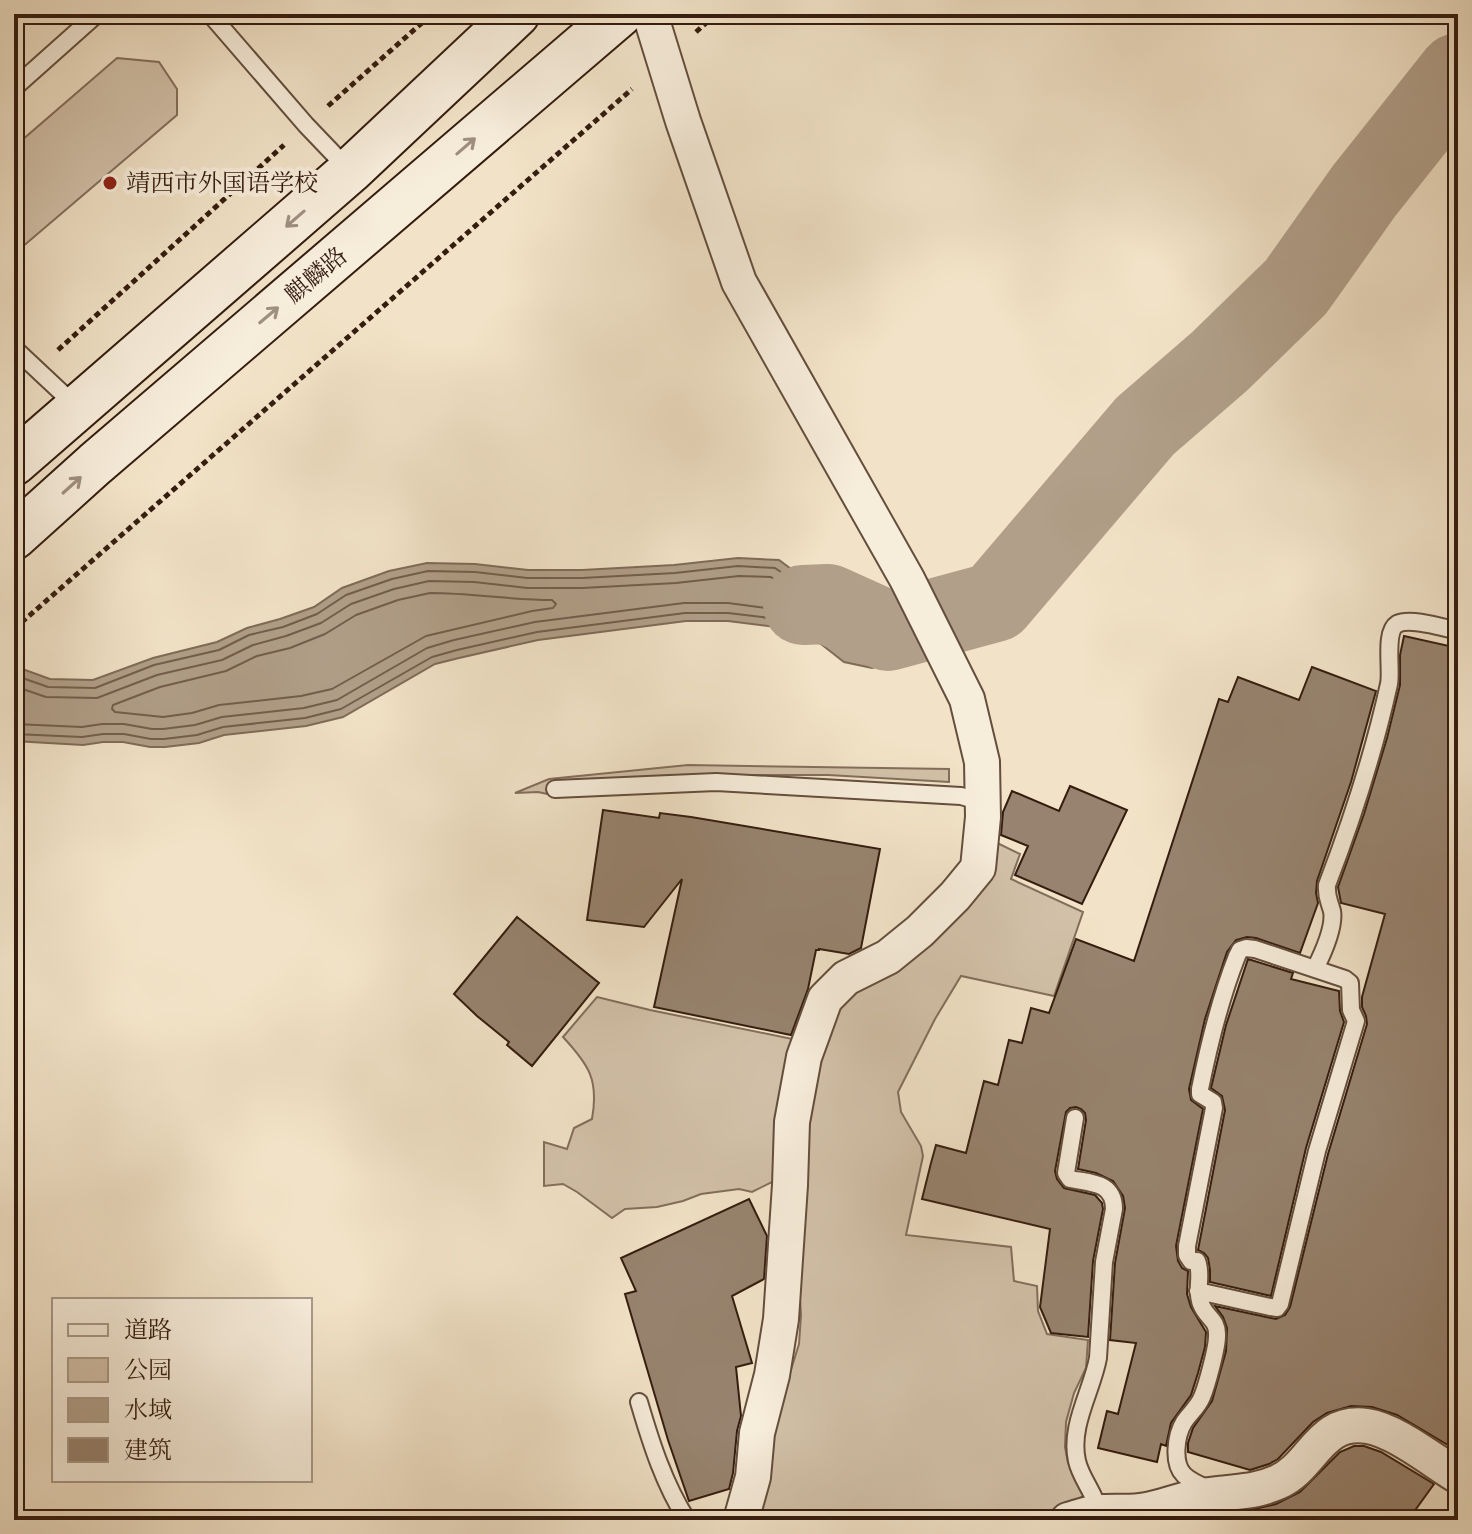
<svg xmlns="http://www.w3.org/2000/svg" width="1472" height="1534" font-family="Alegreya,'Noto Serif SC',serif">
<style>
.green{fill:#d2c1a9;stroke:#836e5c;stroke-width:2}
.water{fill:#b19f89;stroke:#7f6b58;stroke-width:2}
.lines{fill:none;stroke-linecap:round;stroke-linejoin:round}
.shore{stroke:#725e4c;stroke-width:2}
.river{stroke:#b19f89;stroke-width:80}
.building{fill:#97836f;stroke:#341c0f;stroke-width:2}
.lane-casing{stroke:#644e3d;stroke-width:20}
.street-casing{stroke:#644e3d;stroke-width:38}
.secondary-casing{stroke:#341c0f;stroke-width:48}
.path{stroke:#341c0f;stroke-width:5;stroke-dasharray:6 4;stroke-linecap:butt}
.lane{stroke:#f7eddb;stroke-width:16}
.street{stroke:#f7eddb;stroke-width:34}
.secondary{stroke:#f7eddb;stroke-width:44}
.oneway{stroke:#9f8f7f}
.poi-dot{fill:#8f2418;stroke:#f7eddb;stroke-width:3}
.labels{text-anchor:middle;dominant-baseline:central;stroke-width:8;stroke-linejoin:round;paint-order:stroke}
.poi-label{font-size:24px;fill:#341c0f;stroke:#f7eddb;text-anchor:start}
.street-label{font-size:24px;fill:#341c0f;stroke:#f7eddb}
</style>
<rect width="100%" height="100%" fill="#f2e3c8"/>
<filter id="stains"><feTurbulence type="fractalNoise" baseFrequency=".0025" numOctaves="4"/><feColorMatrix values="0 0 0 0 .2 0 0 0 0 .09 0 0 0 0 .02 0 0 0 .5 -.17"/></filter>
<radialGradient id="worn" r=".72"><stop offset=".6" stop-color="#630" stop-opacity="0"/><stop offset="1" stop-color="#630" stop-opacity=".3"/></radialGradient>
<!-- green -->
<path class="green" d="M117 58 159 62 177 89V115L21 248 14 247V147Z
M688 765 949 769V782L828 775H677L575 783 552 795 538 792 515 793 549 779Z
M989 839 1020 854 1011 879 1083 912 1054 996 961 976 935 1019 898 1092 901 1112 921 1146 923 1156 906 1235 1011 1247 1014 1281 1037 1286 1038 1311 1047 1334 1088 1340 1086 1368 1074 1393 1066 1422 1065 1447 1068 1463 1074 1475 1083 1487V1496L1074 1502 1026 1520H808L780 1518 753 1520 783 1395 799 1344 801 1315 799 1285 808 1089 825 1018Z
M597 997 650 1010 802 1041 778 1179 752 1192 739 1189 701 1194 683 1201 657 1207 625 1209 612 1218 577 1192 563 1184 544 1186V1142L567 1149 574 1128 592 1119C599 1080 589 1065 563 1037Z"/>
<!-- water -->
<path class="water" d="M738 558 779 560 814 586 854 596 875 606 897 604 917 656 872 668 844 662 821 644 792 629 728 621H686L538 640 459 658 435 664 343 717 306 726 224 735 199 743 165 747H150L123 742H103L83 745 14 741V666L50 679 93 680 153 658 217 642 247 628 280 619 314 607 342 588 389 571 427 563 475 564 528 570H582L674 565Z"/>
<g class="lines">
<!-- shore -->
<path class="shore" d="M430 593C471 593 511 600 552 600L556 604 553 608 532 611 426 636 332 689 301 696 219 705 192 713 163 717 115 712 112 709 113 705 160 687 226 671 257 656 290 648 325 634 356 615 398 600Z
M14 675 48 687 95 688 154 665 219 650 249 635 283 627 317 614 346 595 392 579 428 571 475 572 527 578H582L675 573 738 566 775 568 811 593 851 604 872 613H891L906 649 903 653 871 660 847 654 825 637 794 621 728 613H685L537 632 457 650 432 657 341 709 305 718 223 727 197 735 164 739H151L124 734H103L82 737 14 734
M14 686 46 697 97 698 157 675 222 660 253 645 286 636 321 623 351 604 394 589 429 581 474 582 527 588H582L676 583 739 576 771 577 807 603 848 613 870 623 884 624 892 642 890 646 872 649 852 645 830 628 796 612 728 603H684L535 622 454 640 427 648 337 700 304 708 222 717 195 725 163 729H152L124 724H102L82 727 14 724"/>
<!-- river -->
<path class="river" d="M803 605 828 604 888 631 995 602 1145 426 1220 361 1296 287 1364 191 1458 73"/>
</g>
<!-- building -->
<path class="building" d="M1404 636 1458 648V1451L1397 1415 1372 1407 1351 1406 1327 1413 1313 1422 1278 1459 1269 1464 1250 1470 1188 1452V1443L1193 1428 1212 1401 1226 1351 1227 1328 1223 1317 1215 1306 1276 1319 1285 1315 1290 1307 1328 1154 1367 1024 1366 1016 1362 1007V997L1385 914 1341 903 1338 887 1364 814 1387 738 1400 685V655Z
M1312 667 1376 691 1351 782 1317 881 1316 893 1318 903 1300 953 1256 938 1247 937 1236 940 1227 952 1205 1019 1189 1089 1191 1100 1203 1109 1176 1246 1178 1261 1182 1268 1188 1271 1187 1294 1191 1307 1206 1332 1205 1347 1198 1373 1191 1395 1171 1423 1166 1446 1161 1444 1157 1462 1098 1448 1107 1411 1118 1414 1136 1343 1110 1340 1115 1263 1125 1208 1123 1196 1113 1181 1096 1173 1078 1169 1086 1120 1085 1113 1081 1109 1076 1107 1070 1108 1066 1112 1055 1171 1057 1179 1064 1188 1095 1195 1102 1203 1103 1209 1093 1261 1088 1337 1051 1333 1040 1307 1050 1229 922 1199 931 1163 936 1145 966 1153 984 1081 998 1085 1009 1040 1022 1043 1031 1008 1049 1013 1076 939 1134 961 1219 699 1228 702 1238 677 1299 700Z
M1070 786 1127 810 1082 904 1015 875 1028 846 1001 835 1003 812 1012 791 1059 811Z
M603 810 659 818 660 813 691 817 880 849 861 948 849 954 819 949V950H816L808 989 791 1035 654 1007 682 879 644 927 587 920Z
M517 917 599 983 532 1066 507 1045 509 1042 477 1016 454 994Z
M1248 959 1293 973 1291 979 1339 991 1340 1011 1344 1022 1306 1148 1271 1296 1210 1282V1270L1208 1258 1204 1253 1198 1250 1225 1110 1222 1096 1211 1088 1226 1025Z
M749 1199 767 1236 764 1279 732 1296 752 1363 736 1367 741 1416 737 1431 733 1473 729 1489 689 1501 668 1440 625 1294 636 1291 621 1258Z
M1354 1446H1364L1381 1452 1434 1484 1408 1520H1238L1245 1511 1276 1504 1300 1492 1340 1452Z"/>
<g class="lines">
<defs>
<path id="lane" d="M210 14 306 125 349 170
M14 88 97 14
M14 348 77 407
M555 789 716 782 961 796 982 802
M1075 1118 1066 1173 1070 1179C1091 1183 1114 1182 1114 1209L1104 1262 1098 1358C1092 1391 1069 1426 1077 1461 1081 1479 1095 1493 1099 1512
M1198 1291 1270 1307 1277 1308 1280 1304 1317 1151 1356 1021 1351 1010 1350 983 1345 979 1315 969
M639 1402C651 1443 664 1484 687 1520
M1211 1490C1202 1486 1191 1482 1184 1475 1172 1463 1176 1435 1184 1422 1190 1413 1198 1407 1202 1397 1207 1385 1217 1348 1217 1336 1218 1319 1206 1318 1201 1304 1195 1290 1203 1275 1197 1261H1191L1187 1255V1246L1214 1108 1213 1102 1200 1094V1089C1209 1044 1220 999 1237 956L1240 950 1246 948 1255 949 1315 969C1322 955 1335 927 1332 911 1329 900 1326 897 1327 885 1352 820 1374 752 1389 684 1392 670 1384 632 1397 624 1411 617 1444 628 1458 631"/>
<path id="street" d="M650 14 683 121 739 282 907 579 967 699 982 762 983 817 978 868 955 896 920 931 888 957 846 978 825 999 804 1057 792 1122 790 1185 781 1319 772 1375 757 1433 753 1477 741 1520
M1068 1520C1079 1517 1091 1512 1103 1512 1117 1511 1133 1513 1146 1510 1160 1508 1174 1502 1188 1499 1197 1496 1208 1495 1218 1494 1241 1491 1255 1492 1278 1482 1313 1467 1319 1419 1367 1426 1395 1430 1433 1461 1458 1476"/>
<path id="secondary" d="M14 463 350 171 517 14
M14 537 95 464 620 14"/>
</defs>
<!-- lane casing -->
<use href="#lane" class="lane-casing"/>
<!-- street casing -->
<use href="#street" class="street-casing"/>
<!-- secondary casing -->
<use href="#secondary" class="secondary-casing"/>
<!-- path -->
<path class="path" d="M696 32 716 14
M328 106 432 14
M58 350 284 145
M14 629 632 89"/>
<!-- lane -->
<use href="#lane" class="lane"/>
<!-- street -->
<use href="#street" class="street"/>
<!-- secondary -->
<use href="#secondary" class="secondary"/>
</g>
<!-- one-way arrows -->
<defs><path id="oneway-shaft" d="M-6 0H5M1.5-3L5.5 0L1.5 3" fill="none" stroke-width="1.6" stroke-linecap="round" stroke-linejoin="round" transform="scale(2)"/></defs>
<g class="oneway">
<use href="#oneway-shaft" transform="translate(466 146) rotate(-41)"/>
<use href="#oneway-shaft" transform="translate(295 219) rotate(139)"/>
<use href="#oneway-shaft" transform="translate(269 315) rotate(-40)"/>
<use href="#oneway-shaft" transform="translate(72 485) rotate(-42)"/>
</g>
<!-- markers -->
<circle class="poi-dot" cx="110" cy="183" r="8"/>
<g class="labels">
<!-- poi labels -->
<g class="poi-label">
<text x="126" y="183">靖西市外国语学校</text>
</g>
<!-- street labels -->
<g class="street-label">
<text transform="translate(316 275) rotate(-40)">麒麟路</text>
</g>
</g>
<!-- margin -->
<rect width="1472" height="1534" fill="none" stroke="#f2e3c8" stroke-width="48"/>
<rect x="16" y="16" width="1440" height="1502" fill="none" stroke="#341c0f" stroke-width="4"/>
<rect x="24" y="24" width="1424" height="1486" fill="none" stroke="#341c0f" stroke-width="2"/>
<!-- legend -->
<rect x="52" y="1298" width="260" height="184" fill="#f7eddb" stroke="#a99989" stroke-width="2"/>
<rect x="68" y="1324" width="40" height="12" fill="#f7eddb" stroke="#a99989" stroke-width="2"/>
<text x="124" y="1338" font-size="24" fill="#341c0f">道路</text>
<rect x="68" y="1358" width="40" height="24" fill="#d2c1a9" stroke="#a99989" stroke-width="2"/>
<text x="124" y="1378" font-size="24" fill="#341c0f">公园</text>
<rect x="68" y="1398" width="40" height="24" fill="#b19f89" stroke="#a99989" stroke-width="2"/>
<text x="124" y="1418" font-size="24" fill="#341c0f">水域</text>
<rect x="68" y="1438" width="40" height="24" fill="#97836f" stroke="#a99989" stroke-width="2"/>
<text x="124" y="1458" font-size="24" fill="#341c0f">建筑</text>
<rect width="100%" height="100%" filter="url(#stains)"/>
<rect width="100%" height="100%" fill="url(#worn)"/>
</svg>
